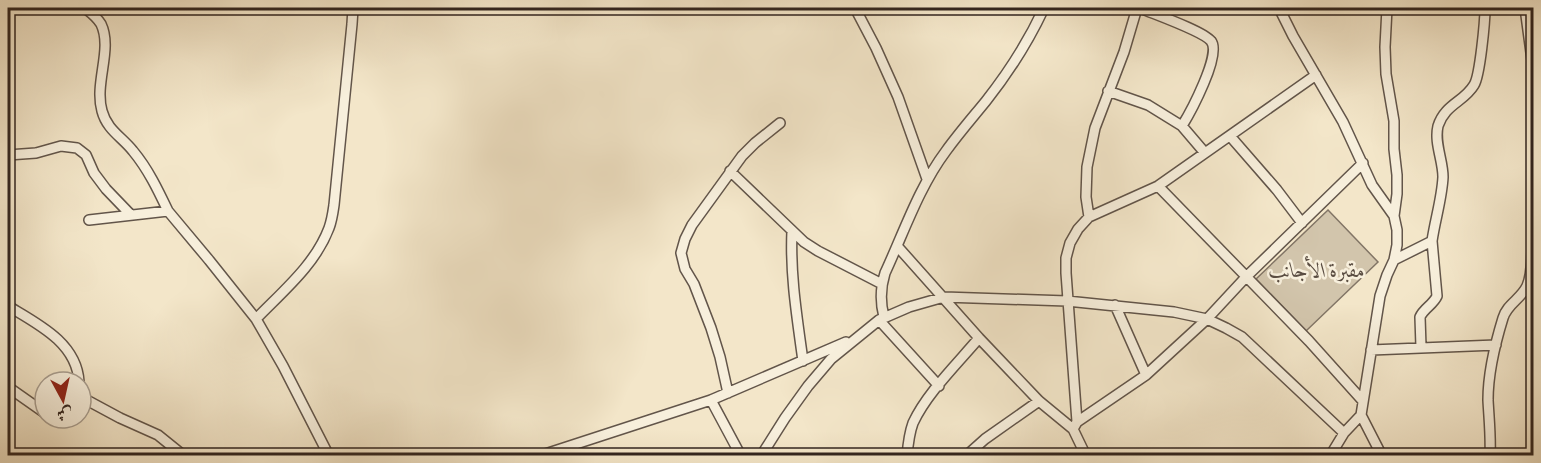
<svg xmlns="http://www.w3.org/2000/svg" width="1541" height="463" font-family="Alegreya,Amiri,serif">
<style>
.green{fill:#d2c5ac;stroke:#827566;stroke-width:1.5}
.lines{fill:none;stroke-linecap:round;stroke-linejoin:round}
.street-casing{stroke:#62554a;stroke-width:12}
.street{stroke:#f7efdc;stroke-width:9}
.labels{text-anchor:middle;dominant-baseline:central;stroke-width:5;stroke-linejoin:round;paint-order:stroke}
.park-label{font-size:21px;font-style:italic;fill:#5a4d42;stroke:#f7efdc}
</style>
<rect width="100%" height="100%" fill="#f3e6c9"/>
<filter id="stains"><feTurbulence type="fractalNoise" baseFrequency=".00333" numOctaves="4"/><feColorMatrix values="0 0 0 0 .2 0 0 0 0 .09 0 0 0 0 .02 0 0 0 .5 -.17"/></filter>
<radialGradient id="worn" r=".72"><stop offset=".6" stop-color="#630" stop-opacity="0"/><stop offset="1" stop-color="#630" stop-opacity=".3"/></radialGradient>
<!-- green -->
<path class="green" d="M1328 210 1378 262 1306 331 1256 279Z"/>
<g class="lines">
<defs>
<path id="street" d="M85 8C90 12 97 17 101 24 113 49 94 83 102 111 107 130 122 137 133 151 148 169 158 190 168 211
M855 8 876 48 898 97 927 179
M1140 8C1154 14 1203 31 1211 41 1222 54 1190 113 1182 126
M1279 8 1293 36 1343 122 1372 185 1394 216 1397 230V245L1394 260 1387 275 1380 296 1361 415 1344 433 1330 456
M1387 8 1385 47 1386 74 1394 121V149L1397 175V194L1394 216
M1525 8 1534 75
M1108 91 1148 105 1182 126 1205 153
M1230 136 1277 190 1302 223
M8 155 36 153 61 146 77 148 86 155 94 173 106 189 131 215
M730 171 804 242 818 251 882 284
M1158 186 1309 341 1362 400
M1089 217 1086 197 1087 167 1095 128 1124 52 1137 8
M89 220 168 211 209 260 256 319 283 366 329 456
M792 231C790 275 797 317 803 361
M898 247 979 338 1039 401 1073 429 1086 456
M1394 260 1432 241C1435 220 1442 198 1443 177 1443 160 1434 143 1438 126 1445 104 1464 102 1474 85 1480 76 1485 21 1485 8
M1115 305 1146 375
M8 306C38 324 77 343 79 382
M884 317C880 302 880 289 885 273 904 232 919 187 946 151 959 133 973 117 986 101 1009 72 1029 40 1044 8
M256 319C283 291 315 265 329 228 332 220 333 212 334 205L352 24 353 8
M879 320 939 386
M1421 347 1420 317C1424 308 1433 305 1437 296L1432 241
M1371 350 1496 345
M8 387 45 413
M728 393 720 357 711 328 694 284 685 269 681 253 685 239 692 225 742 156 755 143 780 123
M81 397 120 418 158 435 184 456
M711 400 741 456
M1361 415 1382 456
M1077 422 1066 273V258L1070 243 1078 229 1089 217 1158 186 1316 75
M1073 429 1077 422 1146 375 1207 319 1246 277 1363 163
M539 456 711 400 846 342
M761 456 785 418 808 386 831 359 879 320 909 307 944 297 1067 301 1174 312 1207 319 1226 328 1242 337 1344 433
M907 456C908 444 909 434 913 423 927 393 957 364 979 338
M966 456 985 439 1039 401
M1490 456C1491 437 1489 419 1488 400 1488 373 1495 344 1503 318 1507 304 1521 299 1527 286 1534 270 1530 252 1534 235"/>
</defs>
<!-- street casing -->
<use href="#street" class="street-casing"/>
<!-- street -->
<use href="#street" class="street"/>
</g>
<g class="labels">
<!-- park labels -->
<g class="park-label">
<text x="1317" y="270">مقبرة الأجانب</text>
</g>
</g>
<!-- margin -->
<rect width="1541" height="463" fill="none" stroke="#f3e6c9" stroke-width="30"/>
<rect x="9" y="9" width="1523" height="445" fill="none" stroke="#32251f" stroke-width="3"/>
<rect x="15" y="15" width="1511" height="433" fill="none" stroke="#32251f" stroke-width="1.5"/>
<!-- north arrow -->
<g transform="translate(63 400) rotate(172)"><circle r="28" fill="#f7efdc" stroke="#a89e90" stroke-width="1.5"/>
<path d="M0-4.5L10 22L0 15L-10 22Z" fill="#8f2418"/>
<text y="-9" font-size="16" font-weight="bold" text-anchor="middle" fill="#32251f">ش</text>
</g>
<rect width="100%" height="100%" filter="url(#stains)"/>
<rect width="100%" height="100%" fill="url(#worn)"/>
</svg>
